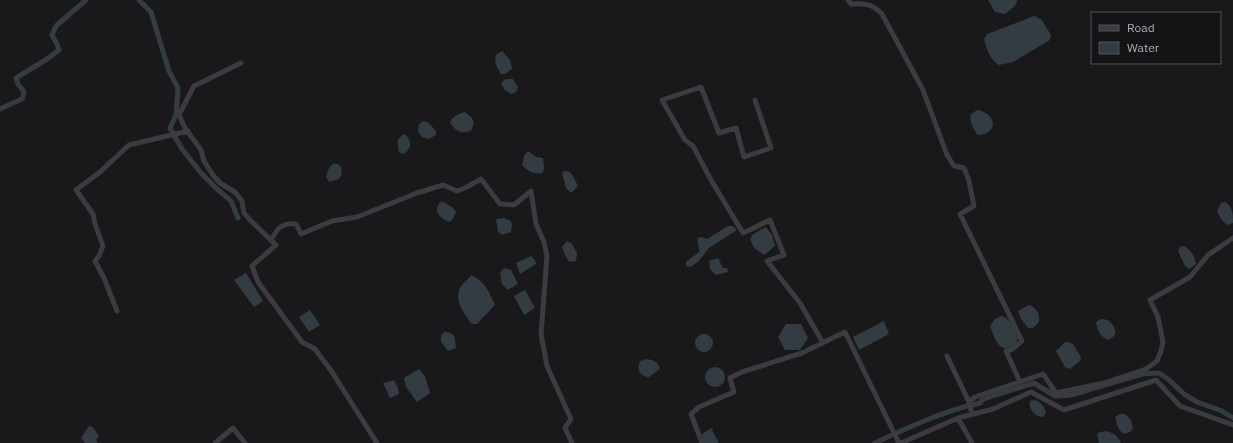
<svg xmlns="http://www.w3.org/2000/svg" width="1233" height="443" font-family="'IBM Plex Sans',sans-serif">
<style>
.water{fill:#343c43}
.lines{fill:none;stroke-linecap:round;stroke-linejoin:round}
.canal{stroke:#343c43;stroke-width:5}
.street{stroke:#3b3b40;stroke-width:5}
</style>
<rect width="100%" height="100%" fill="#19191b"/>
<!-- water -->
<path class="water" d="M988 0H1017V1L1015 6 1005 14 995 12Z
M1034 16 1042 20 1051 35 1050 40 1013 62 999 65C989 59 987 49 984 39L987 34Z
M502 51 510 60 512 69 505 74H501C497 67 494 63 496 55Z
M508 79H513L518 87 516 92 511 94 505 90 501 84 504 80Z
M977 110C997 113 999 134 977 135L971 123 970 115Z
M465 112C473 119 476 120 471 131 460 134 455 131 450 122 453 116 458 114 465 112Z
M423 121 428 122 436 131V135L429 139 422 137 418 131 419 124Z
M405 134C412 140 412 150 403 154L399 152C397 143 396 138 405 134Z
M528 151 536 157 543 158 544 167 543 173C533 174 529 172 522 165L524 156Z
M333 164H338L341 167 342 174 339 179 329 182 326 177 329 168Z
M564 171 570 172 574 178 578 186 571 193 566 188 562 173Z
M442 201 452 207 456 212 453 219 450 222C440 219 431 209 442 201Z
M1225 202C1233 207 1233 214 1233 223L1227 225 1221 219 1217 211 1221 203Z
M504 218 511 221 512 226 511 232 502 235 498 232 496 219Z
M728 226H733L737 230 709 248 698 262 690 267 686 266V262L699 252C700 247 696 243 698 238L702 237 707 239Z
M766 227 772 235 775 246 764 255 754 248 750 239 753 234Z
M567 241 572 244 577 253 576 261 569 262 565 255 562 247Z
M1184 246C1191 250 1195 256 1196 264L1189 269 1185 266 1178 251 1180 247Z
M531 256 535 260 536 264 520 274 516 263Z
M718 258 723 268H727L728 272 716 275 710 269 709 261Z
M504 268 511 270 518 284 508 290 502 284 500 273Z
M246 273 263 301 254 307 234 280Z
M471 275C485 281 489 292 495 305L477 324H472C465 315 455 303 459 291 460 285 468 280 471 275Z
M525 290 535 308 524 315 514 296Z
M1029 305C1037 308 1040 314 1039 322L1033 328H1028L1021 319 1018 311Z
M310 310 320 325 309 332 299 317Z
M1001 316C1010 317 1014 330 1018 338L1016 343C1000 357 995 339 990 326L995 319Z
M1101 319C1108 318 1117 326 1115 334 1114 337 1110 339 1108 340 1100 336 1097 330 1096 322Z
M884 321 889 334 859 350 853 337Z
M786 324H801L808 338 800 350H785L778 337Z
M445 332C456 333 455 338 456 348L448 351 441 342V335Z
M695 343a9 9 0 1 1 18 0a9 9 0 1 1-18 0Z
M1065 342H1067L1073 344 1081 357 1080 361 1070 369 1065 367 1056 351Z
M647 359C653 360 659 362 660 369L649 377C640 376 636 370 640 361Z
M705 377a10 10 0 1 1 20 0a10 10 0 1 1-20 0Z
M419 369 425 376 430 393 417 402 406 387 404 378Z
M394 380 398 388 399 394 390 398 383 383Z
M1035 400C1042 403 1044 406 1046 413L1043 417C1035 417 1028 409 1030 401Z
M1120 414H1125L1131 420 1133 428 1130 432 1124 434C1118 430 1117 424 1115 417Z
M89 426 93 427 99 436 96 440 98 443H85L81 438Z
M711 428 719 443H704L702 434Z
M1105 431C1112 432 1119 436 1121 443H1099L1097 433Z"/>
<g class="lines">
<!-- canal -->
<path class="canal" d="M139 0 151 12 169 71 178 88 176 115 170 128 182 149 201 173 217 189 231 201 238 218
M0 109 22 99 24 92 18 84 16 78 47 59 59 50 57 44 52 35 56 26 86 0
M875 443C909 427 943 411 980 403L982 400 995 395 1034 383 1055 396 1071 395 1142 374 1159 373 1168 379 1184 394 1197 402 1222 411 1233 418"/>
<!-- street -->
<path class="street" d="M848 0 851 4C864 3 873 4 882 14L923 90 947 155 954 166 964 168 969 181 974 206 960 214 1022 341 1011 350 1006 351 1020 382
M241 63 194 86 179 115 185 128 201 150 204 161 213 175 220 183 235 192 242 201 244 213 249 219 276 245 252 266 258 282 302 342 315 349 332 372 377 443
M755 100 771 148 744 157 736 128 719 133 701 87 662 100 685 140 693 146 711 180 743 233 770 220 784 255 767 261 800 303 823 343
M271 240C277 229 282 222 296 224L301 234 332 221 357 217 417 193 443 185 457 191 465 188 481 179 500 204 514 205 531 191 536 224 544 242 547 256 541 334 547 366 571 419 565 428 572 443
M117 311 104 278 95 261 99 256 103 246 95 224 93 214 76 190 100 172 129 145 188 131
M947 356 969 402 972 414
M969 402 975 397 1043 374 1056 393 1104 383 1146 369 1157 361 1161 351 1163 342 1158 317 1150 300 1190 277 1208 255 1233 238
M958 418 972 443
M215 443 233 428 245 443
M702 443 691 414 699 407 734 392 730 378 742 372 802 353 845 332 899 443
M901 443 958 418 993 409 1031 392 1064 410 1156 380 1180 406 1233 425"/>
</g>
<!-- legend -->
<rect x="1091" y="12" width="130" height="52" fill="#141416" stroke="#515357"/>
<rect x="1099" y="25" width="20" height="6" fill="#3b3b40" stroke="#515357"/>
<text x="1127" y="32" font-size="12" fill="#adb1b9">Road</text>
<rect x="1099" y="42" width="20" height="12" fill="#343c43" stroke="#515357"/>
<text x="1127" y="52" font-size="12" fill="#adb1b9">Water</text>
</svg>
